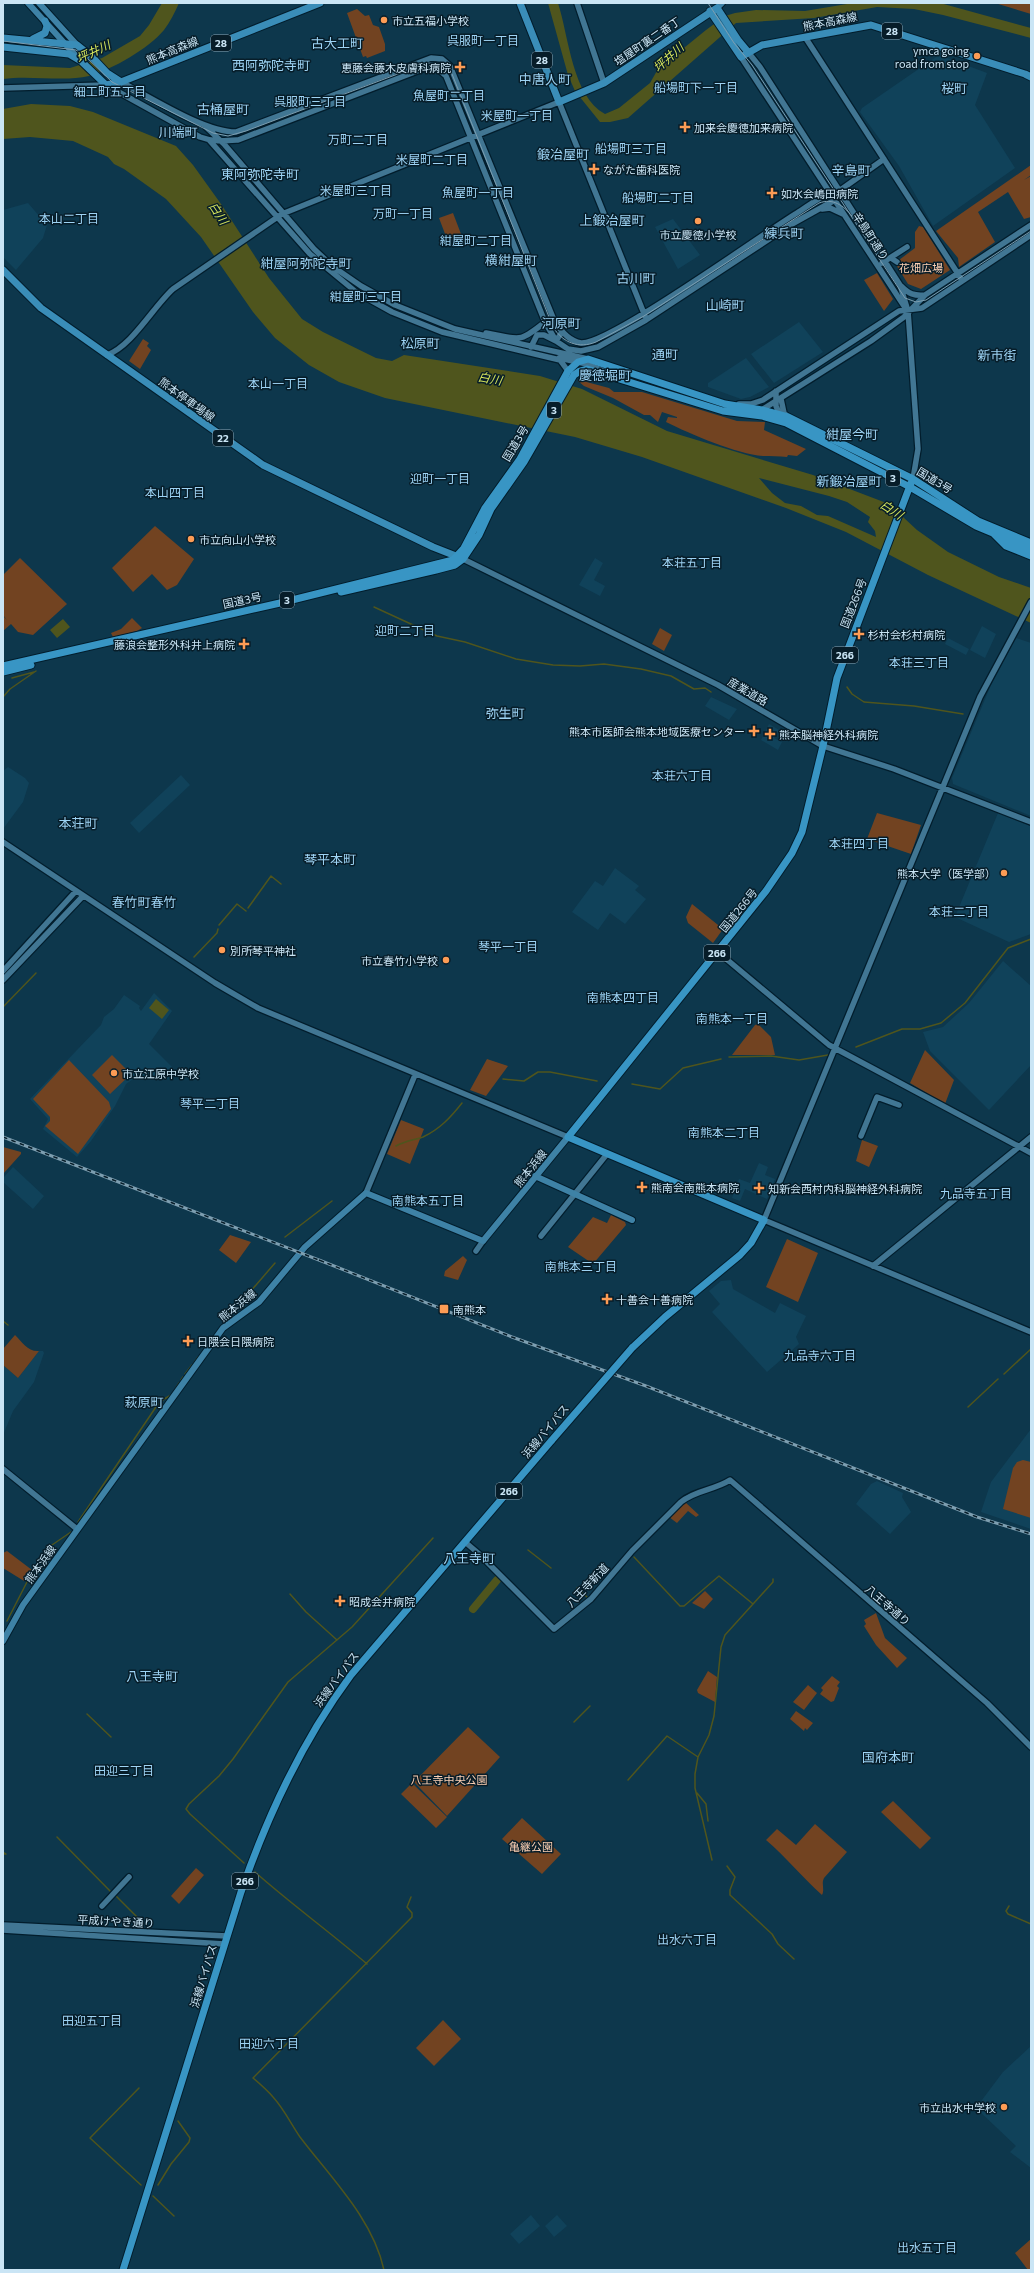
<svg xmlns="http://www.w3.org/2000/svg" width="1034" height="2273" font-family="Commissioner,'Noto Sans JP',sans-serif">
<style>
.built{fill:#10425a}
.green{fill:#724321}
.water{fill:#4f551d;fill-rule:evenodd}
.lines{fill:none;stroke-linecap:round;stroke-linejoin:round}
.stream{stroke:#4f551d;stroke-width:1.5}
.river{stroke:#4f551d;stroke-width:8}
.tertiary-casing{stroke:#021d2c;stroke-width:8}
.secondary-casing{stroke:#021d2c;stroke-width:8}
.primary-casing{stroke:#021d2c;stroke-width:9}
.trunk-casing{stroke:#021d2c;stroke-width:9}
.tertiary{stroke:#417693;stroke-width:5.5}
.secondary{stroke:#3e82a6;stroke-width:6}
.primary{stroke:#3a8db8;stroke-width:7}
.trunk{stroke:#3895c4;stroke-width:7}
.tram{stroke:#7d9eb0;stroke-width:1}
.rail-casing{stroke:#7d9eb0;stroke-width:3}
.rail{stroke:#071d29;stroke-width:1.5;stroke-dasharray:4.5;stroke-linecap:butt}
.trunk-bridge-casing{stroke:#021d2c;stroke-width:9;stroke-linecap:butt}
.trunk-bridge{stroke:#3895c4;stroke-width:7}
.poi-dot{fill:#fd9c55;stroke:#071d29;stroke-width:1.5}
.labels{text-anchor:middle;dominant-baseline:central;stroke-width:3;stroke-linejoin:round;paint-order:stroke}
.shield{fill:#071d29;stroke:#90a9b8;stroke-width:1}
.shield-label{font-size:10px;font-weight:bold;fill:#cae5f5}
.poi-label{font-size:11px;fill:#cae5f5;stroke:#071d29;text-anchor:start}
.street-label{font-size:11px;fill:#cae5f5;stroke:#071d29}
.park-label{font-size:11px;fill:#fdd0b3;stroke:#071d29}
.neighbourhood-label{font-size:12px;fill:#9dd3f4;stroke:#071d29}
.water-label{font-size:12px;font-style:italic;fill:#d5e45c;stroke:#071d29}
.quarter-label{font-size:13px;fill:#9dd3f4;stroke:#071d29}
</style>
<rect width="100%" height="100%" fill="#0d374c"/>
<!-- built -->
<path class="built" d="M939 55 987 73 975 105 1015 168 933 226 899 166 860 112 862 108Z
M28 203 47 225 43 238 16 270 3 257V210Z
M673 219 700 255 678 269 655 227Z
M799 322 823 352 774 383 751 354Z
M746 358 769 387 750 397 741 399 708 387V383Z
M595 558 603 563 594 580 605 586 600 596 579 585Z
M982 626 996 634 985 658 970 650Z
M948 638 969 649 966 655 945 644Z
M1016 638 1031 643V816L953 784 952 778 991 685Z
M711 697 737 709 729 720 705 706Z
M769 724 779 730 774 738 782 742 778 750 761 740Z
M8 767 25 778 29 783 23 802 3 829V771Z
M181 775 190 785 139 833 130 823Z
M998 813 1031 826V934L1009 942 955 917Z
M615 868 639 886 635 890 646 899 625 924 610 913 598 930 572 912 595 881 603 886Z
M1003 961 1031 986V1065L989 1110 930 1051 923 1032 943 1027 969 1003Z
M154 993 172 1011 149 1044 175 1070 170 1080 160 1076 149 1079 137 1076 126 1084 115 1106 91 1141 77 1157 43 1129 48 1119 30 1099 101 1025 104 1017 114 1009 124 995 140 1006 139 1008 141 1011Z
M759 1163 768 1167 765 1175 775 1179 767 1199 745 1189 740 1201 732 1198 739 1179 750 1183Z
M13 1167 44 1196 33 1209 3 1182V1178Z
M731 1280 733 1289 775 1313 780 1303 806 1316 796 1337 799 1344 767 1372 712 1312 720 1304 709 1291 721 1281Z
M39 1351H43L44 1353 34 1382 13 1411 3 1435V1365L18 1378Z
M1031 1429V1529L981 1512 991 1482Z
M877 1481 903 1493 902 1497 911 1512 890 1534 856 1504 871 1484Z
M1031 2046V2168L1010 2152 1016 2146 976 2108 1003 2072Z
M531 2215 540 2226 519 2244 510 2234Z
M557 2215 567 2226 554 2237 545 2226Z"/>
<!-- green -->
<path class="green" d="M995 3H1031V14Z
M357 9 365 16 369 15 373 25 379 27 385 44V51L367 58 366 56 363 57 347 13Z
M1031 165V175L1024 180 1031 176V217L1024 219 1008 192 978 212 995 242 959 267 958 258 936 231Z
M453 213 461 234 447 239 439 218Z
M919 226 923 227 950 270 921 289 908 284 895 263 915 248V232Z
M877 273 893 299 884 311 864 280Z
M143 339 149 343 147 346 151 350 140 369 129 361Z
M579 380 609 388 614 392H642L737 421 765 422 764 430 806 449 797 456 788 455 787 457C779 456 771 456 763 456 737 454 690 434 666 422L668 417 677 418V417L662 412 658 422 650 415H644L613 398 584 386 578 381Z
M155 526 194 559 177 585 167 590 152 574 133 592 112 568Z
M20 558 67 604 33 635 18 632 11 624 3 631V616L7 620 3 615V575Z
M132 618 142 628 137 631 113 637 111 633 121 629Z
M660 628 672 635 664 651 652 644Z
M877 813 921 825 911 854 867 839Z
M692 904 723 929 713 943 688 923 686 917Z
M758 1024 771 1037 775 1055H732L755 1025Z
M925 1050 954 1080 945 1104 910 1083Z
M112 1055 131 1074 110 1094 92 1075Z
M487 1059 508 1066 486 1096 470 1090Z
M69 1060 109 1102 111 1109 78 1154 45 1126 50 1121V1117L33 1099Z
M401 1120 424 1129 410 1164 387 1154Z
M862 1140 878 1146 869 1167 856 1161Z
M3 1147 21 1152V1154L3 1174Z
M611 1215 625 1222 626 1225 593 1264 568 1247 593 1217 607 1223Z
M230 1235 251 1242 236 1263 219 1250Z
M787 1239 818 1253 798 1302 766 1287Z
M463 1256 467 1260 458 1280 444 1276 445 1271Z
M15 1335C22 1342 28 1352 39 1351L18 1378 3 1365V1349Z
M1023 1460 1031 1462V1518L1003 1509 1013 1468 1017 1462Z
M685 1502 699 1515 696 1517 688 1511 677 1523 669 1517Z
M7 1551 32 1570 24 1581 3 1568V1553Z
M705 1591 713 1599 704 1609 692 1603Z
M876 1613 885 1638 907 1658 897 1668 876 1645 864 1626 866 1624 864 1620Z
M708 1671 717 1677 715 1702 698 1693 697 1690Z
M832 1676 840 1682 837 1686 839 1688 834 1701 831 1702 820 1694 823 1690 821 1688Z
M808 1685 817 1693 804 1710 793 1702Z
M796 1711 813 1723 807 1730 805 1728 804 1731 790 1719Z
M468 1727 500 1757 447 1816 414 1782Z
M412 1783 447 1817 436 1828 401 1794Z
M893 1801 931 1838 920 1849 881 1812Z
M522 1818 561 1854 542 1874 502 1839Z
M815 1824 847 1852 824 1878C821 1884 825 1889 822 1895 802 1877 786 1857 766 1840L777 1829 796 1845Z
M196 1868 204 1875 179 1904 171 1896Z
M443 2020 461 2039 434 2066 416 2048Z
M1031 2239V2270H1028L1015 2253Z"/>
<!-- water -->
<path class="water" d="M162 3H179C175 12 170 22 164 30 148 49 113 69 89 76 64 82 30 75 3 79V65L70 68 102 58 140 36 149 25Z
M548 3H558C569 37 572 96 605 114L619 108 650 83 658 69 706 30 725 16 735 13 756 10 805 11 853 3H940L1031 28V38L943 15 914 9 877 7 814 18 736 23 628 118 610 122H600L575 91 568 75Z
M31 104 70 106 93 112 176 146 193 165 221 204 269 278 302 319 323 332 376 358 392 361 404 355 540 376 582 389 667 431 813 475 889 504 917 530 948 552 999 577 1031 588V623L928 575 846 532 786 508 642 457 575 437 385 398 339 382 309 365 275 338 253 312 201 237 166 199 124 169 114 164 108 157 73 141 30 137 3 139V109ZM759 478 829 496 847 502 870 517 868 522 875 531 876 537 828 516 817 515 801 506 785 503 772 493Z
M63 619 70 627 57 638 50 630Z
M156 999 169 1010 162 1019 149 1008Z"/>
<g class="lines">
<!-- stream -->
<path class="stream" d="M374 607 437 636 465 642 516 659 553 665 580 666 604 664 641 669 671 676 694 689 705 688 711 692
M12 678 34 672
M847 687 852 694 864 702 914 706 963 714
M3 697 10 689 36 671
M248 908 271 876 281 884
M219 925 237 904 246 911
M194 957 217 933 218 929
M3 1007 36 973
M856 1047 902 1029H920L941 1023 965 1003 1008 948 1031 939
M729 1057 771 1056 799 1060 828 1055
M503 1079 524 1081 538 1072H550L597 1081
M632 1084 660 1089 683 1068 721 1059
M396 1146C405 1141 414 1140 423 1137 440 1129 451 1117 462 1103
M285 1237 332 1201
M228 1314 234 1306 243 1300 275 1263
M3 1321 8 1325
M194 1363 198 1357
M185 1374 192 1365
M1004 1374 1031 1349
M181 1380 183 1377
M176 1388 179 1383
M161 1401 171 1395
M968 1407 998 1379
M78 1522 158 1404
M528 1550 551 1568
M634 1557 680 1606H684L719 1576 753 1604
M577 1588 587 1597
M290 1594 306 1612 337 1640
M7 1621 28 1580 49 1547 71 1532
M87 1714 111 1737
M574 1722 590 1706
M628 1780 667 1736 698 1757
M697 1793 706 1804 708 1821
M57 1837 112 1893
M3 1852 6 1854H3
M712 1860 695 1788V1774L698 1757 709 1735 714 1716 721 1647 725 1635 773 1582V1579
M244 1863 190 1814 186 1809 189 1804 219 1776 233 1759 288 1682 352 1627 433 1538
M727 1866 735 1877 730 1890V1895L772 1934 778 1944 794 1959
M255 1872C291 1904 330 1932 367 1964
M115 1895 142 1922 137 1926
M1009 1906 1006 1911 1008 1914 1031 1924
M139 2088 90 2138 141 2185
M158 2185 171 2164 189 2142 190 2138 178 2121
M153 2196 174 2216
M384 2270C373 2219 331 2178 300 2137 291 2124 284 2109 273 2097 267 2090 260 2084 253 2078L412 1917V1913L407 1907 411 1897"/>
<!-- river -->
<path class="river" d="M473 1609 497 1580"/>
<defs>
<path id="tertiary" d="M577 3 604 83
M805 37 962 280
M748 52 760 67 900 285 908 311 918 449 913 479
M741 57 904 306
M121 82C152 98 204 132 236 132L431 58 442 59 450 66 554 320C560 330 568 341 581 343 609 345 762 234 797 213 810 205 824 193 839 191L884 159
M3 88 106 85 200 137C213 142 224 141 238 140L425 68 438 69 446 76 545 322 556 341 568 349 581 351 598 347 646 320 792 224 835 200 839 191
M206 127 224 144 314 249 332 266 361 286 395 305 455 329 588 359
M210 141 310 254 356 292 392 312 442 332 560 360 568 371
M822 209 830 208 843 214
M891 258 897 262
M882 263 907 247
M901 286C909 294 914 296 925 295
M486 333C520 339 518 344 545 322
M531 347 537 335H544L556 341 562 332
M107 355C132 346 153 307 173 289L282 214 559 102 645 316
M559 358 587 364 608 373
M776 391V406L781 417
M781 399 784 413 788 417
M739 404H751L763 400 899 311 922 308 1031 235
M760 411 871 341 904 317 925 295 1031 225
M463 559 718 685 823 746 894 769 1031 822
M1031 602 980 697 764 1220 1031 1332
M3 842 215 983 258 1008 568 1137
M718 952 829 1045 1031 1153
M3 971 76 891
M3 980 83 896
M861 1136 877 1097 899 1105
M366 1193 415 1075
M541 1236 607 1154
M476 1251 483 1241
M873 1266 1031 1137
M3 1469 77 1529
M465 1542 478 1553 554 1629 591 1599 632 1551 681 1502C695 1490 715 1490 730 1480L987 1703 1031 1747
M102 1906 129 1877
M3 1925 227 1936
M3 1930 224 1944"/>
<path id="secondary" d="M28 3 77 57
M39 3 77 45
M717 8 722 3
M535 1176 632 1220
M3 1641 23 1605 223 1328 259 1302 305 1247 366 1193 483 1241 568 1137"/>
<path id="primary" d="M520 3 559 102 604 83 717 8 738 40 748 52
M710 11 741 57 762 45 871 25 1025 74 1031 77
M3 38 77 45 92 57 107 73 121 82
M33 39 45 33 47 26 45 21
M3 47 69 54 81 61 106 85 121 82 320 3
M3 270 41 308 263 465 433 547 461 558"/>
<path id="trunk" d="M994 534 1006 546 1031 556
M341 592 436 570 455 565 463 559 479 535 491 509 524 462 574 375 580 371 587 369 723 411 762 416 786 423 910 487 976 526 1031 549
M3 666 280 603 453 560 464 548 485 508 520 459 568 371 578 362 588 359 725 404 762 410 788 417 913 479 978 521 1031 543
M3 672 31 665
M632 1348 665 1317 740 1255 751 1243 764 1220 568 1137 766 891 792 853 802 832 823 746 837 678 911 483
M123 2270 241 1892C268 1814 302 1741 351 1675L552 1440"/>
</defs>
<!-- tertiary casing -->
<use href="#tertiary" class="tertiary-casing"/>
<!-- secondary casing -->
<use href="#secondary" class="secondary-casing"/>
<!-- primary casing -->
<use href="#primary" class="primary-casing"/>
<!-- trunk casing -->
<use href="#trunk" class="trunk-casing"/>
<!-- tertiary -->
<use href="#tertiary" class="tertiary"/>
<!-- secondary -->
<use href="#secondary" class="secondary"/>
<!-- primary -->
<use href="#primary" class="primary"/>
<!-- trunk -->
<use href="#trunk" class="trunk"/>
<!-- tram -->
<path class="tram" d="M708 3 734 43 752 65 905 298 916 302 926 300 1031 231
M3 41 76 50 86 57 112 82 213 133 228 136 246 131 427 63 441 64 452 74 553 327C563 343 579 349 596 342L644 316 819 203C833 198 843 205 852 216"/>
<defs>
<path id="rail" d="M3 1137 324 1262
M319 1260 512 1337 646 1386 977 1517 1031 1534"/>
</defs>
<!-- rail casing -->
<use href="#rail" class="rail-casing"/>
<!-- rail -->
<use href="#rail" class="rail"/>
<defs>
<path id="trunk-bridge" d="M552 1440 632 1348"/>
</defs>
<!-- trunk-bridge casing -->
<use href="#trunk-bridge" class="trunk-bridge-casing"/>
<!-- trunk-bridge -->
<use href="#trunk-bridge" class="trunk-bridge"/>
</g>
<!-- markers -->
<g class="poi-dot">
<circle cx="384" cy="20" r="4"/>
<circle cx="977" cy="56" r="4"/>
<path d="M458 61h4v4h4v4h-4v4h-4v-4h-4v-4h4z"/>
<path d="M683 121h4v4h4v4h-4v4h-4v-4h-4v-4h4z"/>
<path d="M592 163h4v4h4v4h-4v4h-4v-4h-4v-4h4z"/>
<path d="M770 187h4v4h4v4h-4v4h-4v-4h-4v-4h4z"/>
<circle cx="698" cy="221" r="4"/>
<circle cx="191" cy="539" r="4"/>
<path d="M857 628h4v4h4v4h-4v4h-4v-4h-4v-4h4z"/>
<path d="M242 638h4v4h4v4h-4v4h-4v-4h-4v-4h4z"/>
<path d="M752 725h4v4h4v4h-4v4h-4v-4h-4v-4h4z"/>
<path d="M768 728h4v4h4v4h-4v4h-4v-4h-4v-4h4z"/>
<circle cx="1004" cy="873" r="4"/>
<circle cx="222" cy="950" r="4"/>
<circle cx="446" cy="960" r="4"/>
<circle cx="114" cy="1073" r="4"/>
<path d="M640 1181h4v4h4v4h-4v4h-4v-4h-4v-4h4z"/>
<path d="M757 1182h4v4h4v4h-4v4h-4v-4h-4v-4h4z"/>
<path d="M605 1293h4v4h4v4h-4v4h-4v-4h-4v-4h4z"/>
<rect x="439" y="1304" width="10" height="10" rx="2"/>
<path d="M186 1335h4v4h4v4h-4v4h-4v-4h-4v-4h4z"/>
<path d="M338 1595h4v4h4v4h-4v4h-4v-4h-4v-4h4z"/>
<circle cx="1004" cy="2107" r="4"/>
</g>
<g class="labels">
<!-- shield labels -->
<g class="shield">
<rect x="882" y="23" width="20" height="16" rx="3"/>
<rect x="211" y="35" width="20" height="16" rx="3"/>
<rect x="532" y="52" width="20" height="16" rx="3"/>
<rect x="547" y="402" width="14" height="16" rx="3"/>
<rect x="213" y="430" width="20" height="16" rx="3"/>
<rect x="886" y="470" width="14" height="16" rx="3"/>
<rect x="280" y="592" width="14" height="16" rx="3"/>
<rect x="832" y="647" width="26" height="16" rx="3"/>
<rect x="704" y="945" width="26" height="16" rx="3"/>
<rect x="496" y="1483" width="26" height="16" rx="3"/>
<rect x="232" y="1873" width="26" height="16" rx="3"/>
</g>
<g class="shield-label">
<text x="892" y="31">28</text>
<text x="221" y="43">28</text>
<text x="542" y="60">28</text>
<text x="554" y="410">3</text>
<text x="223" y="438">22</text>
<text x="893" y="478">3</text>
<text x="287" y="600">3</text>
<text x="845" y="655">266</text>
<text x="717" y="953">266</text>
<text x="509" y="1491">266</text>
<text x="245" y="1881">266</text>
</g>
<!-- poi labels -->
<g class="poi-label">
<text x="392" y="20">市立五福小学校</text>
<text x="969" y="50" text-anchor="end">ymca going<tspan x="969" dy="13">road from stop</tspan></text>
<text x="451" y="67" text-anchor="end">恵藤会藤木皮膚科病院</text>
<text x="694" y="127">加来会慶徳加来病院</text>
<text x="603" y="169">ながた歯科医院</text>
<text x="781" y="193">如水会嶋田病院</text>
<text x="698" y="234" text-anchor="middle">市立慶徳小学校</text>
<text x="199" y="539">市立向山小学校</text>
<text x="868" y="634">杉村会杉村病院</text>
<text x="235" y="644" text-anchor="end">藤浪会整形外科井上病院</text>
<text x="745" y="731" text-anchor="end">熊本市医師会熊本地域医療センター</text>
<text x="779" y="734">熊本脳神経外科病院</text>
<text x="996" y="873" text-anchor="end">熊本大学（医学部）</text>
<text x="230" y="950">別所琴平神社</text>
<text x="438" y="960" text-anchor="end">市立春竹小学校</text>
<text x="122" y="1073">市立江原中学校</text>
<text x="651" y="1187">熊南会南熊本病院</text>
<text x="768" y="1188">知新会西村内科脳神経外科病院</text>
<text x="616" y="1299">十善会十善病院</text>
<text x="453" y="1309">南熊本</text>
<text x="197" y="1341">日隈会日隈病院</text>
<text x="349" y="1601">昭成会井病院</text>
<text x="996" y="2107" text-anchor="end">市立出水中学校</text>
</g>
<!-- street labels -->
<g class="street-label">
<text transform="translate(830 21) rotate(-11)">熊本高森線</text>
<text transform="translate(647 41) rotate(-34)">塩屋町裏二番丁</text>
<text transform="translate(172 50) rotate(-22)">熊本高森線</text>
<text transform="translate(871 236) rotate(57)">辛島町通り</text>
<text transform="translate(187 399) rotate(36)">熊本停車場線</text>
<text transform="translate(515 443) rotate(-59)">国道3号</text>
<text transform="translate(935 480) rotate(31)">国道3号</text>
<text transform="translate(242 600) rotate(-12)">国道3号</text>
<text transform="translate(853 603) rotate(-69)">国道266号</text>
<text transform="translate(748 691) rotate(30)">産業道路</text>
<text transform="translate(738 910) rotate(-51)">国道266号</text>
<text transform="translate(530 1168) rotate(-51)">熊本浜線</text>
<text transform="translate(237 1305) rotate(-39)">熊本浜線</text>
<text transform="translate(545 1431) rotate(-50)">浜線バイパス</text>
<text transform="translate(40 1564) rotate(-54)">熊本浜線</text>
<text transform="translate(587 1585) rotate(-46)">八王寺新道</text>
<text transform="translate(888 1605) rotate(41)">八王寺通り</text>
<text transform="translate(336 1679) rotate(-53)">浜線バイパス</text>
<text transform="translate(116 1921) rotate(3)">平成けやき通り</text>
<text transform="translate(203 1976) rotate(-73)">浜線バイパス</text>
</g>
<!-- park labels -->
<g class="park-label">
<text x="921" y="267">花畑広場</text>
<text x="449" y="1779">八王寺中央公園</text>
<text x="531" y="1846">亀継公園</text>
</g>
<!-- neighbourhood labels -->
<g class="neighbourhood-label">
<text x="483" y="40">呉服町一丁目</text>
<text x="696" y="87">船場町下一丁目</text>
<text x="110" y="91">細工町五丁目</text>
<text x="449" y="95">魚屋町二丁目</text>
<text x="310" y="101">呉服町三丁目</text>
<text x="517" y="115">米屋町一丁目</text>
<text x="358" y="139">万町二丁目</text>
<text x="631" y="148">船場町三丁目</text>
<text x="432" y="159">米屋町二丁目</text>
<text x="356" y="190">米屋町三丁目</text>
<text x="478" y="192">魚屋町一丁目</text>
<text x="658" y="197">船場町二丁目</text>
<text x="403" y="213">万町一丁目</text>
<text x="69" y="218">本山二丁目</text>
<text x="476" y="240">紺屋町二丁目</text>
<text x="366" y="296">紺屋町三丁目</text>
<text x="278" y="383">本山一丁目</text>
<text x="440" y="478">迎町一丁目</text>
<text x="175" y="492">本山四丁目</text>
<text x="692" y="562">本荘五丁目</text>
<text x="405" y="630">迎町二丁目</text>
<text x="919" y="662">本荘三丁目</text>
<text x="682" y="775">本荘六丁目</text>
<text x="859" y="843">本荘四丁目</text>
<text x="959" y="911">本荘二丁目</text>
<text x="508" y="946">琴平一丁目</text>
<text x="623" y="997">南熊本四丁目</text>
<text x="732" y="1018">南熊本一丁目</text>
<text x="210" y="1103">琴平二丁目</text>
<text x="724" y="1132">南熊本二丁目</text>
<text x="976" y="1193">九品寺五丁目</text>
<text x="428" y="1200">南熊本五丁目</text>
<text x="581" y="1266">南熊本三丁目</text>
<text x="820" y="1355">九品寺六丁目</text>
<text x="124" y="1770">田迎三丁目</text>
<text x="687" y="1939">出水六丁目</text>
<text x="92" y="2020">田迎五丁目</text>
<text x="269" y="2043">田迎六丁目</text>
<text x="927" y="2247">出水五丁目</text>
</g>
<!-- water labels -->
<g class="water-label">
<text transform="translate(93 51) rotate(-25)">坪井川</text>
<text transform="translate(668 57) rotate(-42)">坪井川</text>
<text transform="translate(219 213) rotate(56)">白川</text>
<text transform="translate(490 378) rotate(10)">白川</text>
<text transform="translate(892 509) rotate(33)">白川</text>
</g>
<!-- quarter labels -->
<g class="quarter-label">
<text x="337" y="43">古大工町</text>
<text x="271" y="65">西阿弥陀寺町</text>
<text x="545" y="79">中唐人町</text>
<text x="954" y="88">桜町</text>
<text x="223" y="109">古桶屋町</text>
<text x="178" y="132">川端町</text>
<text x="563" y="154">鍛冶屋町</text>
<text x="851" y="170">辛島町</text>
<text x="260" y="174">東阿弥陀寺町</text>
<text x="612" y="220">上鍛冶屋町</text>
<text x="784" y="233">練兵町</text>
<text x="511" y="260">横紺屋町</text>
<text x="306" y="263">紺屋阿弥陀寺町</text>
<text x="636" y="278">古川町</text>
<text x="725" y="305">山崎町</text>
<text x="561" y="323">河原町</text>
<text x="420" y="343">松原町</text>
<text x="665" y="354">通町</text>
<text x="997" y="355">新市街</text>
<text x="605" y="375">慶徳堀町</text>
<text x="852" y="434">紺屋今町</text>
<text x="849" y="481">新鍛冶屋町</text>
<text x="505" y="713">弥生町</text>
<text x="78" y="823">本荘町</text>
<text x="330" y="859">琴平本町</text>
<text x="144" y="902">春竹町春竹</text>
<text x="144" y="1402">萩原町</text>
<text x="469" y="1558">八王寺町</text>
<text x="152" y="1676">八王寺町</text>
<text x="888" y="1757">国府本町</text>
</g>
</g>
<!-- border -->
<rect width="1034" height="2273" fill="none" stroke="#cae5f5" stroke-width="8"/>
</svg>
